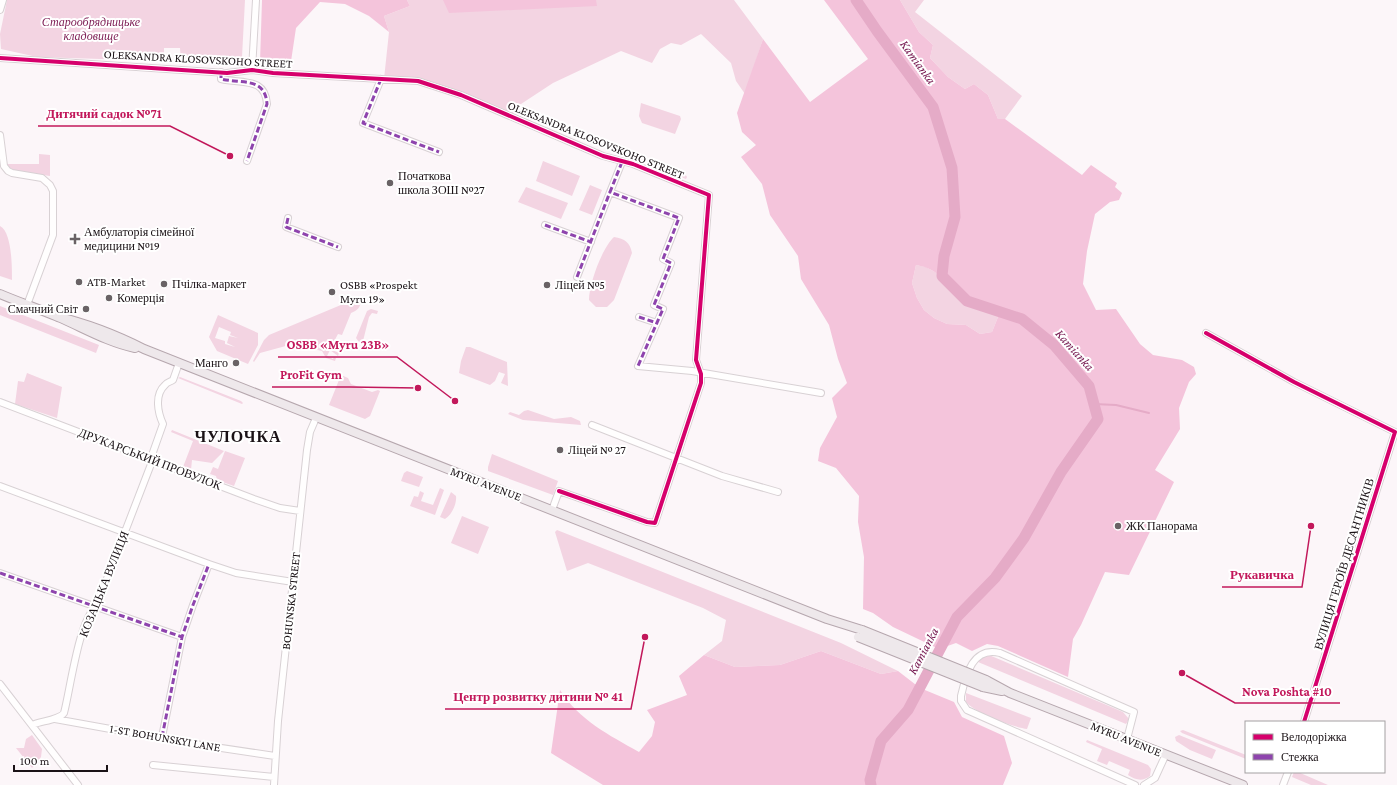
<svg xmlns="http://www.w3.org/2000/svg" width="1397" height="785" viewBox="0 0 1397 785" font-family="'Crimson Pro',serif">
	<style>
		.green { fill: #f3d4e2; fill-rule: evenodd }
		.forest { fill: #f4c4db; fill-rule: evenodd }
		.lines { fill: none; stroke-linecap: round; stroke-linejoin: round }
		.stream { stroke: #e5abc7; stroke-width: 2 }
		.river { stroke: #e5abc7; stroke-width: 11 }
		.minor-casing { stroke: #d8d1d4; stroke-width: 8 }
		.major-casing { stroke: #b6a7ae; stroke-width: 10 }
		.minor { stroke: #fffefe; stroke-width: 6 }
		.major { stroke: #eee8eb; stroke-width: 8 }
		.major-bridge-casing { stroke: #b6a7ae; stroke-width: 10; stroke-linecap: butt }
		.major-bridge { stroke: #eee8eb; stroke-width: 8 }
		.quiet { stroke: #8e44ad; stroke-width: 3; stroke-dasharray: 6 3; stroke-linecap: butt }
		.cycleway-casing { stroke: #fff; stroke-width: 6 }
		.cycleway { stroke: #d6006c; stroke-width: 4 }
		.poi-dot { fill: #696265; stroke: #fff; stroke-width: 1.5 }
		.labels { text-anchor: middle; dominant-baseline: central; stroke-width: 4; stroke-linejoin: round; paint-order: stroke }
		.park-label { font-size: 12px; font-style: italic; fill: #802258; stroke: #fff }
		.street-label { font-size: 12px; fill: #1a1216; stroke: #fff }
		.poi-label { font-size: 12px; fill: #1a1216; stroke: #fff; text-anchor: start }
		.water-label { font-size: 13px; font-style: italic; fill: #761850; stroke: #fff }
		.district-label { font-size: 16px; font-weight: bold; letter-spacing: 1px; fill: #1a1216; stroke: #fff }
		.leader { fill: none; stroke: #c2185b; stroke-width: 1.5 }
		.callout-dot { fill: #c2185b; stroke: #fff; stroke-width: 1.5 }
		.callout-label { font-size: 13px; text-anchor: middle; font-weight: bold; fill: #c2185b; stroke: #fff; stroke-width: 4; stroke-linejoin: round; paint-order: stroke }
	</style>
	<rect width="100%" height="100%" fill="#fcf6f9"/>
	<path class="green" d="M7 0H245L242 57 234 65 201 63V55L193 56V62H181L180 48H164V61L37 57 1 49 0 34Z
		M407 0H734L763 39 745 94 736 81 731 63 701 34 681 45 671 43 660 49 652 63 621 51 553 83 521 104 518 120 418 81 384 79 389 32 384 16 410 6Z
		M900 0H924L915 12 1022 96 1005 119H998L988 95 974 84 965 89 948 77 930 58 933 45 919 32Z
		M641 103 680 116 681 119 675 134 642 123 639 116Z
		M39 154 50 155V176L15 171 7 166V164H39Z
		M641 158 685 174 687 177 686 179 637 160Z
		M543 161 580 176 572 196 536 181Z
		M590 185 602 190 592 215 579 210Z
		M526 187 568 203 561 219 518 202Z
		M0 226C12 232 12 267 12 280L0 276Z
		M614 237C625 239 630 242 632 253L614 300 607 307H596L589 300C589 284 602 248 614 237Z
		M916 265 926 267 942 276 967 301 1000 312 992 332 980 334 966 325 947 324 934 318 924 310 917 298 912 283Z
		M360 297C362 305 359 310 351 313L342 335 338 334 330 349 339 353 338 356 330 350 327 356 333 359 334 357 336 358 335 361 326 358 322 351 293 344 260 353 254 362 253 361 264 340 269 335Z
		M0 306 99 345 96 353 0 315Z
		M371 309 378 311 377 314 372 313 369 317 363 341 376 346 375 348 359 342 356 338 367 311Z
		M218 315 258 333V345L248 364 217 351 209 337ZM219 327 231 332 230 335 238 338 229 336 227 343 235 347 225 344V341L215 338Z
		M466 347H470L507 362 508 386 501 383 505 374 499 372 495 381 490 385 459 373 461 361Z
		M27 373 62 387 57 418 15 404 18 381 24 382Z
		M341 375 348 378 351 384 372 392 378 390 380 391 370 416 365 419 329 405Z
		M180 377 241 401 243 403 242 404 178 378Z
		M528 410 554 419 571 417 580 421 581 425 523 420 508 414 510 412 519 415 524 411Z
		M172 430 224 451 212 463 192 460 191 470 183 467 193 441 171 432Z
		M225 451 245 458 234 486 217 480 216 476 210 474 213 467 218 469Z
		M492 454 558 481 553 495 488 471V467Z
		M407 471 423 477 419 487 401 481 404 473Z
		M440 488 444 490 435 515 410 506 414 496 418 497 420 491 424 493 421 501 433 505Z
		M451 492 456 496C457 503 452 515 445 519L440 517Z
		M462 516 489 527 478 554 451 543Z
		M557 530 841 643 898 671 881 674 821 651 780 665 735 667 704 655 722 641 726 620 703 608 588 563 567 571 555 532Z
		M989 655 1109 706 1123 712 1129 719 1126 724 978 662 981 657Z
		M966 693 1031 718 1027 729C1013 727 975 713 966 702Z
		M1183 730 1246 755V759L1182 733 1180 731Z
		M32 735 42 749 41 757 32 768 16 748H24L26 739Z
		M1179 735 1216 750 1212 759 1190 750 1176 741 1175 737Z
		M1087 740 1148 765 1151 769 1150 776C1142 782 1136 780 1128 775L1130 770 1109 761 1107 765 1097 761 1102 749 1086 742Z
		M1294 772H1298L1328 785H1339H1311L1292 777Z"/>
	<path class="forest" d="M262 0H407L410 6 384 16 389 32 369 16 345 4 320 2 296 28 290 68H264L260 62Z
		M443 0H596L597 6 449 13Z
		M824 0H900L919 32 933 45 930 58 948 77 965 89 974 84 988 95 998 119H1005L1082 175 1091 165 1117 183 1115 187 1122 193 1119 200 1110 202 1095 214 1087 251 1083 284 1096 310 1116 309 1140 344 1153 355 1182 360 1194 367 1196 374 1189 382 1179 408 1180 429 1155 470 1174 482 1129 575 1105 572 1081 625 1073 639 1068 677 998 646 987 644 972 651 956 643 939 649 893 627 873 613 863 609 864 557 858 522 859 496 836 468 818 461 820 448 837 417 832 398 847 383 838 359 829 325 801 279 798 256 770 215 762 184 741 157 756 145 742 132 737 113 763 39 810 102 868 59ZM916 265C941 269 948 287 967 300 975 306 990 308 1000 312L992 332 980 334 966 325 947 324 934 318 924 310 917 298 912 283Z
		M821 651 881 674 898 671 920 688 954 702 962 717 1004 736 1012 763 1003 785H603L551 753 560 690C579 720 609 735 639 752L652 736 655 722 647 710 687 695 679 676 704 655 735 667 780 665Z"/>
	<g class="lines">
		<path class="stream" d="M1094 404 1116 405 1149 413"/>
		<path class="river" d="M856 0 877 31 933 107 952 168 955 217 944 256 942 276 967 301 1022 319 1054 345 1089 386 1098 419 1061 472 1024 538 995 578 957 617 908 710 881 741 870 780 871 785"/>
		<g class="minor-casing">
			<path id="minor" d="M0 10 3 0
				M0 58 227 73 252 70 273 73 418 81 461 95 603 156 633 164 709 195 696 360 701 374V383L655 523 647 522 559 491
				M252 70 256 0
				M221 72V79C243 84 265 77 267 104L247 161
				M381 79 363 123 439 152
				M0 135 4 166 8 171 12 173 42 178 50 185 53 191V235L27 305
				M622 162 610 192 679 218 663 259 671 263 654 305 663 309 638 366 692 371 821 393
				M288 218 286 227 338 247
				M545 225 591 242
				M577 277 610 192
				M639 317 657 323
				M1206 333 1294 382 1395 432 1304 722
				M0 402 254 499 280 508 300 511
				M592 425 722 476 778 492
				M0 486 209 564 236 573 293 582
				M552 510 559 491
				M0 573 182 637
				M0 684 78 785
				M55 719 188 743 275 756
				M32 725C41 721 59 720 64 713 70 691 79 619 96 607L153 459 152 455 163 424C158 413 154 395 165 385 167 382 170 382 173 380L179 363
				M162 737 182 637 193 605 209 564
				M1127 739 1134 712 1000 653C973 646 966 674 961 696V701L967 710 1135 785
				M153 765 274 777
				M274 785 278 721 307 450 310 432 316 418
				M1144 785 1155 778 1166 754
				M1283 785 1288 772"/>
		</g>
		<g class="major-casing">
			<path id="major" d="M0 294C19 302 39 309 58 317 84 328 107 342 135 348
				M58 317C89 324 116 335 144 349L827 619 862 630
				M986 680 1010 693 1243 785
				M983 687 1002 691"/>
		</g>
		<use href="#minor" class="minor"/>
		<use href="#major" class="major"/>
		<g class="major-bridge-casing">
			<path id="major-bridge" d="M862 630 986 680
				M858 637 983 687"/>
		</g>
		<use href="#major-bridge" class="major-bridge"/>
		<path class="quiet" d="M221 72V79C243 84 265 77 267 104L247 161
			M381 79 363 123 439 152
			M622 162 610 192 679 218 663 259 671 263 654 305 663 309 638 366
			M288 218 286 227 338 247
			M545 225 591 242
			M577 277 610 192
			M639 317 657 323
			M0 573 182 637
			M162 737 182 637 193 605 209 564"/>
		<g class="cycleway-casing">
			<path id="cycleway" d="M0 58 227 73 252 70 273 73 418 81 461 95 603 156 633 164 709 195 696 360 701 374V383L655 523 647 522 559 491
				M1206 333 1294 382 1395 432 1304 722"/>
		</g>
		<use href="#cycleway" class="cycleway"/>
	</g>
	<g class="poi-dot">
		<circle cx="390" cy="183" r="4"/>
		<path d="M73 233h4v4h4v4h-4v4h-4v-4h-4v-4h4z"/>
		<circle cx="79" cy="282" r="4"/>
		<circle cx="164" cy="284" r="4"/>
		<circle cx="547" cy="285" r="4"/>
		<circle cx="332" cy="292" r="4"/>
		<circle cx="109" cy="298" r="4"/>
		<circle cx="86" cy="309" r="4"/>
		<circle cx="236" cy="363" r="4"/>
		<circle cx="560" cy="450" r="4"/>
		<circle cx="1118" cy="526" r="4"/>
	</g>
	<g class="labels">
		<g class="park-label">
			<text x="91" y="22">Старообрядницьке<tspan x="91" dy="14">кладовище</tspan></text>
		</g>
		<g class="street-label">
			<text transform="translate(198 59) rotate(3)">OLEKSANDRA KLOSOVSKOHO STREET</text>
			<text transform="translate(596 140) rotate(22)">OLEKSANDRA KLOSOVSKOHO STREET</text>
			<text transform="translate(150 459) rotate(21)">ДРУКАРСЬКИЙ ПРОВУЛОК</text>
			<text transform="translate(486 484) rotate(21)">MYRU AVENUE</text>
			<text transform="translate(1344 564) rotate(-73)">ВУЛИЦЯ ГЕРОЇВ ДЕСАНТНИКІВ</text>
			<text transform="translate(104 584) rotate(-68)">КОЗАЦЬКА ВУЛИЦЯ</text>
			<text transform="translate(291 601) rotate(-84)">BOHUNSKA STREET</text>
			<text transform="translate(165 738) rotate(10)">1-ST BOHUNSKYI LANE</text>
			<text transform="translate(1126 739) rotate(22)">MYRU AVENUE</text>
		</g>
		<g class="poi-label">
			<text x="398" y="176">Початкова<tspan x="398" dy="14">школа ЗОШ №27</tspan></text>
			<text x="84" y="232">Амбулаторія сімейної<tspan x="84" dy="14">медицини №19</tspan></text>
			<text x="87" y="282">ATB-Market</text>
			<text x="172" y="284">Пчілка-маркет</text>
			<text x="340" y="285">OSBB «Prospekt<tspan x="340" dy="14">Myru 19»</tspan></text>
			<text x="555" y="285">Ліцей №5</text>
			<text x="117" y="298">Комерція</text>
			<text x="78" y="309" text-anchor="end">Смачний Світ</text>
			<text x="228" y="363" text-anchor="end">Манго</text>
			<text x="568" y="450">Ліцей № 27</text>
			<text x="1126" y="526">ЖК Панорама</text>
		</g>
		<g class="water-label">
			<text transform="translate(918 62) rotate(54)">Kamianka</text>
			<text transform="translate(1075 350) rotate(48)">Kamianka</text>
			<text transform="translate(923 651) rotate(-62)">Kamianka</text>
		</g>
		<g class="district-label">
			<text x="238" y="436">ЧУЛОЧКА</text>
		</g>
	</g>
	<path class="leader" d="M230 156L170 126H38M455 401L397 357H278M418 388L350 387H272M1311 526L1302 587H1222M1182 673L1235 703H1340M645 637L631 709H445"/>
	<g class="callout-dot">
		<circle cx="230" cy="156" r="4"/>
		<circle cx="455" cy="401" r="4"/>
		<circle cx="418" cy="388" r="4"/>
		<circle cx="1311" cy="526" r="4"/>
		<circle cx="1182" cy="673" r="4"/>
		<circle cx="645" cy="637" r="4"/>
	</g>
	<g class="callout-label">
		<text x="104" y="118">Дитячий садок №71</text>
		<text x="338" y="349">OSBB «Myru 23B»</text>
		<text x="311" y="379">ProFit Gym</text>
		<text x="1262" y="579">Рукавичка</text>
		<text x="1287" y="696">Nova Poshta #10</text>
		<text x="538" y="701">Центр розвитку дитини № 41</text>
	</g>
	<rect x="1245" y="721" width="140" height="52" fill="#ffffff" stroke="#a3a0a2"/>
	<rect x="1253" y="734" width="20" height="6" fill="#d6006c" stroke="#a3a0a2"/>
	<text x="1281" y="741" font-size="12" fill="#1a1216">Велодоріжка</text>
	<rect x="1253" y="754" width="20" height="6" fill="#8e44ad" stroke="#a3a0a2"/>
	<text x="1281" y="761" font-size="12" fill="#1a1216">Стежка</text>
	<path d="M14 765v6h93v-6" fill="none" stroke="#1a1216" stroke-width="2"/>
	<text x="20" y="765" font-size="12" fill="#1a1216" stroke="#ffffff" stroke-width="3" paint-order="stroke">100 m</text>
</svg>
